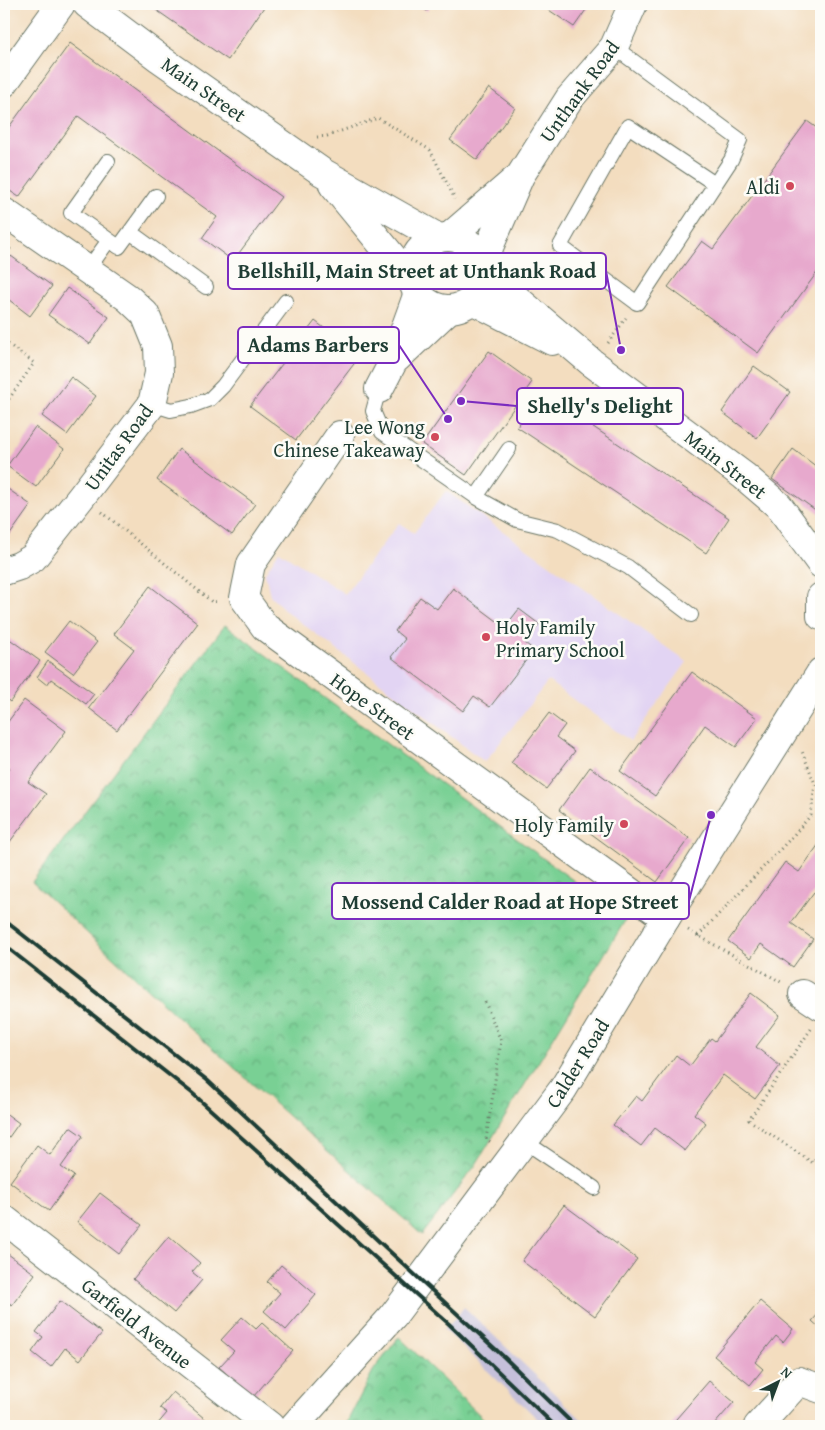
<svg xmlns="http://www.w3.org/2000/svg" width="825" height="1430" viewBox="0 0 825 1430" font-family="'Gentium Book Plus',serif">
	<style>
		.built { fill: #e2d4f3 }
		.railway { fill: #c5c0da }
		.park { fill: url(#park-crowns); stroke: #4c8664 }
		.building { fill: #e7a9cd }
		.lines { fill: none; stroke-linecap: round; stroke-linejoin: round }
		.service-casing { stroke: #697565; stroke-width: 16 }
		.minor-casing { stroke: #697565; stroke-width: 30 }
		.secondary-casing { stroke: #697565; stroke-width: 30 }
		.primary-casing { stroke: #697565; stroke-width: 30 }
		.path { stroke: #697565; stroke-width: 3; stroke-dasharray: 1 4; stroke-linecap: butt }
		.service { stroke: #fff; stroke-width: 14 }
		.minor { stroke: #fff; stroke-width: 28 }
		.secondary { stroke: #fff; stroke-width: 28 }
		.primary { stroke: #fff; stroke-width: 28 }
		.rail { stroke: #1f3d34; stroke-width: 4 }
		.poi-dot { fill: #d1495b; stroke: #fdfcf7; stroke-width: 2 }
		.labels { text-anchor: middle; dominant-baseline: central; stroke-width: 5; stroke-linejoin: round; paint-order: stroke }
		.street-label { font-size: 20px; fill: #1f3d34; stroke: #fdfcf7 }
		.poi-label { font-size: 20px; fill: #1f3d34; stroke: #fdfcf7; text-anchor: end }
		.leader { fill: none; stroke: #7b2cbf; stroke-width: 2 }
		.callout-dot { fill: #7b2cbf; stroke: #fdfcf7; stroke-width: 2 }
		.callout { fill: #fdfcf7; stroke: #7b2cbf; stroke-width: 2 }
		.callout-label { font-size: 21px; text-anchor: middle; font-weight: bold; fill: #1f3d34 }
	</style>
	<defs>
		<pattern id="park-crowns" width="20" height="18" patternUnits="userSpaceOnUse" patternTransform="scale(1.25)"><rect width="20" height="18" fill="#79d094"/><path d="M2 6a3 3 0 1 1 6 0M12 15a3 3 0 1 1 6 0" fill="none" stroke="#63aa7a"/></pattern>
	</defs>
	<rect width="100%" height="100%" fill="#fdfcf7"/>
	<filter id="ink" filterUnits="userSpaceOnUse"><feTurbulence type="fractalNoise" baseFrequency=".02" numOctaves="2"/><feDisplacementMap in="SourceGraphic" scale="10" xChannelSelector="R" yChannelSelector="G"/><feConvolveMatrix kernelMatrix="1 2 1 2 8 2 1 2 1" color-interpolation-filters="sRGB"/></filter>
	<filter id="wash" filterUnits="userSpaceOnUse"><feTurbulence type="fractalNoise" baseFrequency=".0096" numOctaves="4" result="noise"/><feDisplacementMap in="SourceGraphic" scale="20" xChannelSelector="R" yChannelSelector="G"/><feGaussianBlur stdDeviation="1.12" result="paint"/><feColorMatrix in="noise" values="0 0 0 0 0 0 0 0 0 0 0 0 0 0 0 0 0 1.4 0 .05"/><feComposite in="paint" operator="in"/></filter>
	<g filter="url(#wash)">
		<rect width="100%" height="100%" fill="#f3ddbf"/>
		<path class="built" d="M446 491 687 662 630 741 548 681 485 762 287 612 270 595 265 573 279 551 345 594 399 523 414 533Z"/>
		<path class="railway" d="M464 1307 577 1415 588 1426H545L444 1329 458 1315Z"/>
		<path class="park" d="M225 625 626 919 475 1166 422 1235 194 1032 32 882Z
			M399 1337 491 1426H345L373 1371Z"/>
		<g id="blocks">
			<path class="building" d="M150 4H266L228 60 149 5Z
				M417 4H432L427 11Z
				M540 4H590L574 27Z
				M70 43 281 197 233 261 202 238 217 217 78 116 19 197 4 187V134Z
				M489 88 515 108 477 160 450 140Z
				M807 121 821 131V267L758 353 668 287 702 241 713 249Z
				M11 256 52 286 30 316 4 296V267Z
				M67 288 109 317 90 344 48 315Z
				M315 321 360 356 296 440 250 406Z
				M489 351 532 382 466 475 422 444Z
				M754 366 790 392 757 438 722 412Z
				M71 377 96 396 67 435 42 416Z
				M541 392 729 518 706 553 517 427Z
				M35 427 64 449 36 487 7 466Z
				M179 449 255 504 232 535 157 480Z
				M793 449 821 470V514L772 479Z
				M5 487 31 505 4 543V489Z
				M150 586 198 623 117 730 89 708 134 649 114 634Z
				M453 588 505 627 519 609 539 624 525 643 534 650 490 707 474 696 463 711 391 657 405 639 395 631 420 597 437 609Z
				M69 621 97 642 73 673 45 652Z
				M4 635 40 661 10 702 4 697Z
				M48 661 94 694 86 704 51 679 47 685 37 677Z
				M692 672 757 718 736 747 705 725 655 796 620 771Z
				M24 700 66 731 28 782 46 794 9 843 4 839V776L10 768 4 764V727Z
				M549 713 565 725 556 737 575 751 546 789 511 763Z
				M590 767 689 838 657 882 559 810Z
				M819 844 821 846V897L814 892 791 923 813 939 793 967 761 944 751 958 728 941 785 862 799 872Z
				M751 993 780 1015 756 1047 780 1066 755 1099 723 1075 694 1114 706 1123 685 1151 655 1128 641 1146 613 1125 636 1096 642 1101 676 1055 690 1066 711 1038 715 1041Z
				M4 1112 19 1123 4 1144Z
				M70 1127 83 1136 61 1167 74 1176 49 1211 10 1182 37 1145 50 1155Z
				M100 1193 142 1225 119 1254 77 1222Z
				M564 1205 637 1259 595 1316 522 1261Z
				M169 1236 200 1263 192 1272 202 1280 174 1313 133 1279Z
				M4 1251 35 1274 12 1305 4 1299Z
				M281 1265 316 1295 286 1330 264 1311 280 1293 267 1282Z
				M60 1301 102 1333 80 1360 65 1348 51 1367 32 1352 43 1337 36 1332Z
				M760 1301 793 1329 783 1342 776 1336 755 1362 763 1369 750 1385 714 1356Z
				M821 1311V1329L812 1321Z
				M242 1317 256 1329 262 1323 293 1351 253 1397 219 1367 234 1351 221 1340Z
				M709 1381 734 1402 713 1426H670Z
				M173 1392 211 1424 209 1426H156L167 1413 160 1408Z"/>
		</g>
	</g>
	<g filter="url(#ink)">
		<use href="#blocks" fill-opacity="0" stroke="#697565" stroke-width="1"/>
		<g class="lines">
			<g class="service-casing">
				<path id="service" d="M614 47 740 140 731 160 637 303 560 246 628 126 715 184
					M130 232 206 287
					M109 240 119 247 156 196
					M88 269 109 240 71 213 108 161
					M379 389 373 411 382 432 476 497 517 520 558 530 628 567 691 615
					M152 404 171 410 191 406 210 399 223 386 286 301
					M476 497 509 449
					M524 1141 594 1188"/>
			</g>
			<g class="minor-casing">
				<path id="minor" d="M4 83 61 4
					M4 212 128 298 145 314 158 346 159 373 152 404 82 496 33 558 19 566 4 571
					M449 237 515 180
					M483 261 520 176 569 99 614 47 633 4
					M397 358 448 310
					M379 389 393 362 418 293
					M340 435 251 564 244 598 265 627 666 918
					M803 994 821 1006
					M4 1219 270 1426
					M758 1426 799 1381 821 1389"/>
			</g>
			<g class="secondary-casing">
				<path id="secondary" d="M294 1426 393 1316 563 1089 666 918 821 672"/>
			</g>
			<g class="primary-casing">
				<path id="primary" d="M87 4 159 58 322 172 439 238
					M333 185 413 282
					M412 273a36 36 0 1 1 72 0a36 36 0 1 1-72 0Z
					M485 272 591 362 744 476 779 506 821 564
					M472 300 552 341
					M821 597V616"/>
			</g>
			<path class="path" d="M317 137 327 136 378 118 430 150 455 199
				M4 257 11 247
				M4 341 34 363 4 406
				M608 343 626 318
				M102 512 212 602 219 601
				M688 930 781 982
				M698 936 791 838 811 815 815 784 802 751
				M485 1002 501 1041 486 1139 492 1143
				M811 1029 749 1120 813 1163 821 1151"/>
			<use href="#service" class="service"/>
			<use href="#minor" class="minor"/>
			<use href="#secondary" class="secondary"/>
			<use href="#primary" class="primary"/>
			<path class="rail" d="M4 920 207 1080 386 1248 505 1358 575 1426
				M4 945 192 1093 449 1324 555 1426"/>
		</g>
	</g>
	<g class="poi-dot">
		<circle cx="790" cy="186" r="5"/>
		<circle cx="435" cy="437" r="5"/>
		<circle cx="486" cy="637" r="5"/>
		<circle cx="624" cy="824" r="5"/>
	</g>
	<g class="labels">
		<g class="street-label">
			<text transform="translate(204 89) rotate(35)">Main Street</text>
			<text transform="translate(579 91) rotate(-54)">Unthank Road</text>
			<text transform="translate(118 447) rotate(-54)">Unitas Road</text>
			<text transform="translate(726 464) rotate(38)">Main Street</text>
			<text transform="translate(373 706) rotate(36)">Hope Street</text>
			<text transform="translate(577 1063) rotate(-58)">Calder Road</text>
			<text transform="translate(137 1323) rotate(38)">Garfield Avenue</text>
		</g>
		<g class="poi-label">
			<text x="780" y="186">Aldi</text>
			<text x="425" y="426">Lee Wong<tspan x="425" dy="23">Chinese Takeaway</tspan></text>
			<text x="496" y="626" text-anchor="start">Holy Family<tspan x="496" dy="23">Primary School</tspan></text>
			<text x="614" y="824">Holy Family</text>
		</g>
	</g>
	<path class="leader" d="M621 350L606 271M448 419L399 345M461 401L517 406M711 815L689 901"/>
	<g class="callout-dot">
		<circle cx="621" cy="350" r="5"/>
		<circle cx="448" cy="419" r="5"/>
		<circle cx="461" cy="401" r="5"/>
		<circle cx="711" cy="815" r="5"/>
	</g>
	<g class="callout">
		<rect x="228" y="253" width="378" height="36" rx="5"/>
		<rect x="238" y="327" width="161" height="36" rx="5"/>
		<rect x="517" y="388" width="166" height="36" rx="5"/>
		<rect x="332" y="883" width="357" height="36" rx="5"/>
	</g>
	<g class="callout-label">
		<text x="417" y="278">Bellshill, Main Street at Unthank Road</text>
		<text x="318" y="352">Adams Barbers</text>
		<text x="600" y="413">Shelly's Delight</text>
		<text x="510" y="909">Mossend Calder Road at Hope Street</text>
	</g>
	<rect width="825" height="1430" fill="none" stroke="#fdfcf7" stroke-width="20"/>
	<g transform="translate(778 1382) rotate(42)" stroke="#fdfcf7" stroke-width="4" paint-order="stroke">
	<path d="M0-4L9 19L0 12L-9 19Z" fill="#1f3d34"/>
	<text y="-8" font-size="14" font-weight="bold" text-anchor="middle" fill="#1f3d34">N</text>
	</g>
</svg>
